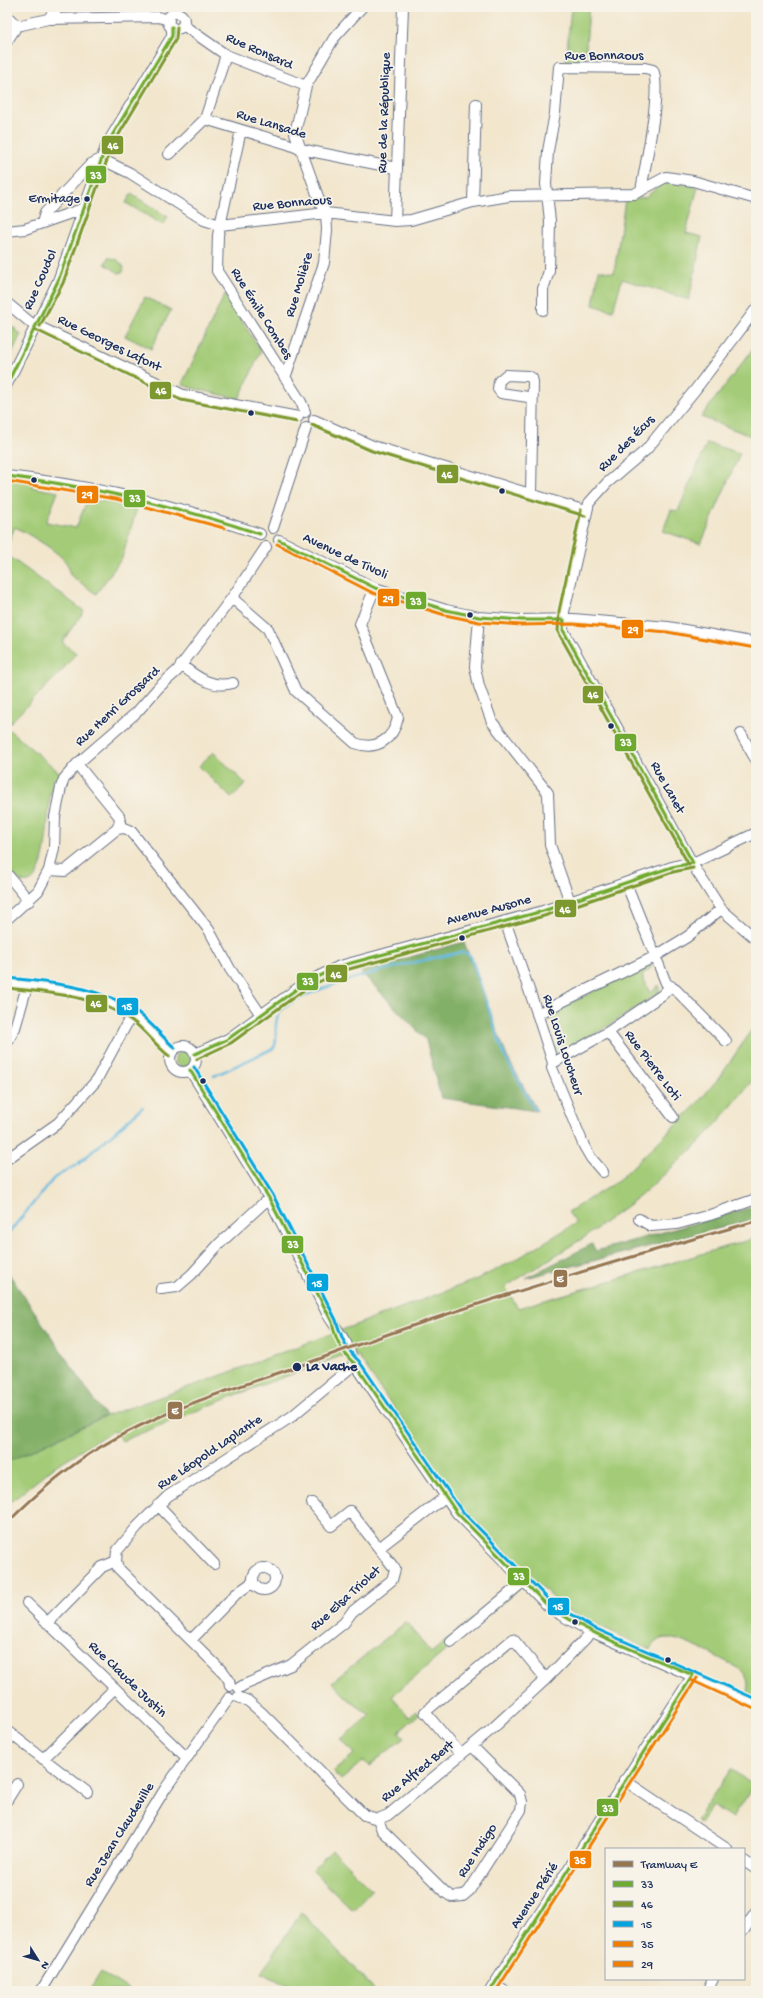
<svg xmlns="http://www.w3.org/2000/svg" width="763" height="1998" viewBox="0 0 763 1998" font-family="'Gochi Hand',sans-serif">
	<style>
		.green { fill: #a4cc78; stroke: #607e6b }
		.forest { fill: #83b068; stroke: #4f7063 }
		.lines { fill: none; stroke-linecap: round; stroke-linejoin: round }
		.stream { stroke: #64bae1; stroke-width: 2.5 }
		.minor-casing { stroke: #666f85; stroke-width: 12 }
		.minor { stroke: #fff; stroke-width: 10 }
		.bus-1-casing { stroke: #f7f3e8; stroke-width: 6 }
		.bus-2-casing { stroke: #f7f3e8; stroke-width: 6 }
		.bus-3-casing { stroke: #f7f3e8; stroke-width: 6 }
		.bus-4-casing { stroke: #f7f3e8; stroke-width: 6 }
		.bus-5-casing { stroke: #f7f3e8; stroke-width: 6 }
		.bus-1 { stroke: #6daa2f; stroke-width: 3 }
		.bus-2 { stroke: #7c982e; stroke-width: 3 }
		.bus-3 { stroke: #03a4dd; stroke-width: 3 }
		.bus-4 { stroke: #ee7d00; stroke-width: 3 }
		.bus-5 { stroke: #ee7d00; stroke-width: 3 }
		.tram-1-casing { stroke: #f7f3e8; stroke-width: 6 }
		.tram-1 { stroke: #967651; stroke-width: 3 }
		.bus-dot { fill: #1b2f5e; stroke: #f7f3e8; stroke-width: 1.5 }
		.labels { text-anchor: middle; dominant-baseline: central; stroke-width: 3.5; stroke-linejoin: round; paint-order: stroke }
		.bus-label { font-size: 13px; fill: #1b2f5e; stroke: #f7f3e8; text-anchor: end }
		.street-label { font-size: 14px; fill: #1b2f5e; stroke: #f7f3e8 }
		.stop-label { font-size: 14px; font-weight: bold; fill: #1b2f5e; stroke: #f7f3e8; text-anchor: start }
		.line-badge { stroke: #f7f3e8; stroke-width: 1.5 }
		.badge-label { font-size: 11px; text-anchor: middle; font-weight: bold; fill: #fff }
	</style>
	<rect width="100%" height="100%" fill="#f7f3e8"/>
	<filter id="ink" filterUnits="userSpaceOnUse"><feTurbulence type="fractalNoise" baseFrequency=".025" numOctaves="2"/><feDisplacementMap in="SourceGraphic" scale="8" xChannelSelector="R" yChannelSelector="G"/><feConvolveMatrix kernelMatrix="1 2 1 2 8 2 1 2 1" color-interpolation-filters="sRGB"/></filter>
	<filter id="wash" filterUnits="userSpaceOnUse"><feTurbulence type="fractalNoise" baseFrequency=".012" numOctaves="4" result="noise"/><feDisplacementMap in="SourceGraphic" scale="16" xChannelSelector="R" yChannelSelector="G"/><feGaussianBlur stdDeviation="0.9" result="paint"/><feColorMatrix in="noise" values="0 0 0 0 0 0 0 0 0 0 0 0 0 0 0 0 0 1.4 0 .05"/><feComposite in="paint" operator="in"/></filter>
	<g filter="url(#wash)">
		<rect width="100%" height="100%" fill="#f2e6cd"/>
		<path class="green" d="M571 7H589L585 61H566Z
			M669 181 698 187 686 233 702 237 689 300 622 279 613 311 593 305 599 270 614 273 625 200 646 197 659 186Z
			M131 194 168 217 163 225 126 203Z
			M108 258C115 258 121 261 124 268L123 272 119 273 105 264Z
			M225 294 261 351 239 399 188 387 182 384Z
			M145 297 171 310 151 349 125 336Z
			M7 325 16 329 15 331 21 334 7 363Z
			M756 345V438L701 417Z
			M707 443 740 453 701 544 663 531 671 510 678 511Z
			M7 476 33 479 32 487 58 492 46 522 76 528 88 498 137 508 122 558 96 594 69 574C75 558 27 534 15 527L7 545Z
			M7 555 84 611 62 642 76 653 60 673 7 726Z
			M7 728 60 773C55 780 51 788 50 796 47 811 49 889 22 882 16 880 11 871 7 867Z
			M213 752 246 784 231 798 199 766Z
			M648 964 652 967 642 975 650 993 659 985V992L635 1009 562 1054 553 1052 552 1047 560 1045 552 1020 544 1021 546 1015Z
			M756 1023V1076L720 1120 699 1143 640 1196 588 1235 505 1287 518 1308 756 1238V1697L747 1693C748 1686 749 1678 744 1673 737 1665 677 1636 667 1638 659 1638 654 1644 650 1650L565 1609 521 1567 463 1509 358 1356H341L238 1394 122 1441 113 1431 55 1466 7 1505V1462L105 1416 206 1381 475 1280 512 1262 576 1223 568 1212 618 1181 696 1105 722 1074Z
			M175 1059a8 8 0 1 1 16 0a8 8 0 1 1-16 0Z
			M520 1588 392 1696 409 1717 416 1711 419 1714 399 1732 404 1738 369 1766 364 1761 341 1780 333 1772 354 1754 341 1739 370 1715 349 1700 332 1682 406 1622 431 1653 467 1623Z
			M731 1769 754 1786 732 1818 712 1805 700 1823 696 1820Z
			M332 1850 372 1890 353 1910 312 1870Z
			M301 1912 376 1991H301L261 1973Z
			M101 1972 131 1991H89Z"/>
		<path class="forest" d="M464 942 507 1057 537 1111 441 1098 426 1040 360 971Z
			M756 1206V1219L526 1278 592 1244 596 1251Z
			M7 1271 105 1416 7 1462Z"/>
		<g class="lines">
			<path class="stream" d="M214 1076 274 1048C279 1037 272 1023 280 1012 301 986 427 959 463 952L468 954 471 957 505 1057 535 1110
				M7 1235 54 1178 78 1164 143 1107"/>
		</g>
	</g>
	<g filter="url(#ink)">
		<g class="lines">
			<g class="minor-casing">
				<path id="minor" d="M168 21a8 8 0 1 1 16 0a8 8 0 1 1-16 0Z
					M7 16 17 26
					M48 19 58 7
					M183 25 226 55 306 86
					M17 26 48 19 158 17 169 20
					M7 41 17 26
					M226 55 205 119 288 144 300 149 396 168
					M241 130 218 235 217 271 301 402 305 412
					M169 154 205 119
					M101 159 130 173 204 220 220 225 326 213 395 221 411 220 473 202 509 196 634 194 666 177 693 181 756 199
					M473 202 476 104
					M395 221 403 7
					M42 223 45 213 91 164 101 159
					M7 231 25 229 85 208
					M7 303 31 323 183 395 298 417
					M756 309 695 390 646 450 607 483 589 503 564 612 563 630 696 870 721 909 756 939
					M543 310V289L549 271 550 221 546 184 548 151 555 113 559 67 645 68 653 70C662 91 645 165 641 191
					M285 378 324 263 327 230 326 213 321 205 295 133 306 86 334 38 362 7
					M7 384 58 281 107 144 172 36V27
					M314 420 373 446 586 511
					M7 476C94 486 177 505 260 534
					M531 494 533 382 532 378 528 376 506 375 499 381 498 389 501 393 528 397 532 400
					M273 528 306 428
					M279 540 375 588 446 610 479 617 521 620 573 619 668 627 756 643
					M232 598 268 629 296 691 355 743C376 751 393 740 398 718L360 624 375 588
					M479 617 475 667 479 686 492 722 548 793 550 845 570 902
					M181 665C197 677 212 689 233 683
					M741 734 756 760
					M77 764 119 816 120 822 117 829
					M49 870 65 871 117 829 124 828 131 831 209 930 230 969 261 1015
					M7 874 29 901
					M626 883 666 983 676 990 726 1041
					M7 919 38 891 49 870 54 848 55 817 61 787 64 779 77 764 137 712 159 687 177 671 234 595 266 547
					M505 921 535 1007 553 1063 552 1068 584 1146 591 1158 603 1172
					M7 983C50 988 97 990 134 1016 148 1026 157 1041 172 1052
					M537 1014 654 957 687 937 721 909
					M608 1032 673 1117
					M7 1043 15 1028 27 986
					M170 1059a13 13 0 1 1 26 0a13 13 0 1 1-26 0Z
					M195 1054 228 1039 305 983 340 966 543 911 672 867 687 863H693L756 833
					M553 1063 608 1032 662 995 671 986
					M190 1070 269 1198 328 1315 346 1343 355 1364 457 1513 547 1605 561 1615 590 1631 756 1704
					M7 1159 58 1123 96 1081 132 1014
					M639 1219 651 1226 677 1224 710 1215 756 1199
					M161 1289 177 1287 192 1274 219 1244 269 1198
					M158 1505 214 1564
					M379 1548 445 1497
					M253 1579a11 11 0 1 1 22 0a11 11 0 1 1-22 0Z
					M27 1603 187 1758
					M47 1623 102 1567 116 1561
					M191 1640 236 1594 253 1582
					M451 1642 523 1582
					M230 1686 229 1680 224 1673 118 1568 116 1561 117 1551 137 1527 168 1496 291 1417 355 1364
					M239 1688 244 1685 291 1665 344 1623 352 1612 392 1580 395 1569 350 1511 331 1526 312 1503
					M238 1697 248 1701 261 1712 364 1815 378 1819 388 1815 492 1729 546 1679 586 1638 590 1631
					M7 1731 87 1792
					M461 1755 425 1712 513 1639 546 1679
					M43 1759 115 1688
					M624 1780 727 1849
					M7 1800 17 1784
					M378 1819 382 1830 446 1893 452 1897 463 1896 469 1891 521 1810 522 1802 520 1794 472 1746
					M744 1861 756 1869
					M744 1930 756 1912
					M494 1986 505 1991
					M41 1991 165 1789 229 1698
					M490 1991 693 1675
					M707 1991 713 1979"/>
			</g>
			<use href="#minor" class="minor"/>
			<g class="bus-1-casing">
				<path id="bus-1" d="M7 384 58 281 107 144 172 36V27
					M7 476C94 487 177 506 260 534
					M279 540 375 588 446 610 479 617 521 620H564
					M564 620 563 630 693 863
					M195 1054 228 1039 305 983 340 966 543 911 672 867 693 863
					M190 1070 269 1198 332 1322C335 1339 342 1353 355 1364L457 1513 547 1605C591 1636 644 1654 693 1675
					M490 1991 693 1675"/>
			</g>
			<g class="bus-2-casing">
				<path id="bus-2" d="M40 326 63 283 112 146 176 39 177 27
					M34 329 181 400 297 422
					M312 425 372 451 585 516
					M581 510 559 611 558 632 689 865
					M7 988C49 993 95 995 131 1020 145 1030 155 1045 169 1056
					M197 1059 231 1043 308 987 342 971 544 916 673 872 693 868"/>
			</g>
			<g class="bus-3-casing">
				<path id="bus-3" d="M8 978C52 983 100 986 137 1012 151 1022 162 1037 175 1048
					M194 1067 273 1195 336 1320C341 1337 346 1349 359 1361L461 1510 550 1601 592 1627 756 1699"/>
			</g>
			<g class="bus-4-casing">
				<path id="bus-4" d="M691 1680 754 1709
					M496 1991 697 1678"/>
			</g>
			<g class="bus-5-casing">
				<path id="bus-5" d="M7 481 116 499 224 528
					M277 544 373 593 445 615 479 622 521 625 573 624 667 632 755 648"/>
			</g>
			<use href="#bus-1" class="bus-1"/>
			<use href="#bus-2" class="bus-2"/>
			<use href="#bus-3" class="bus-3"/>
			<use href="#bus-4" class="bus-4"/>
			<use href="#bus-5" class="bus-5"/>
			<g class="tram-1-casing">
				<path id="tram-1" d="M7 1523C36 1494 67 1467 102 1446 169 1406 246 1385 319 1359 462 1306 609 1263 756 1221"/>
			</g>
			<use href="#tram-1" class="tram-1"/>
		</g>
	</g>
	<g class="bus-dot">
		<circle cx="87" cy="199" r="3.5"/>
		<circle cx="251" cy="413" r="3.5"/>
		<circle cx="34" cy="480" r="3.5"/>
		<circle cx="502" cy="491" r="3.5"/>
		<circle cx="470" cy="615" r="3.5"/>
		<circle cx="611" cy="726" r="3.5"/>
		<circle cx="462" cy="938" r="3.5"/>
		<circle cx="203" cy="1081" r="3.5"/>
		<circle cx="297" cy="1367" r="5"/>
		<circle cx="575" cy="1622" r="3.5"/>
		<circle cx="668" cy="1660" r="3.5"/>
	</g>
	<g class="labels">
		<g class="bus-label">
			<text x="80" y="199">Ermitage</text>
		</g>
		<g class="street-label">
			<text transform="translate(259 52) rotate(24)">Rue Ronsard</text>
			<text x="604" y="56">Rue Bonnaous</text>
			<text transform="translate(385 113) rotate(-88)">Rue de la République</text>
			<text transform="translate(271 125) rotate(17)">Rue Lansade</text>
			<text transform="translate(292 204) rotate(-5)">Rue Bonnaous</text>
			<text transform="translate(41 280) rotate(-66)">Rue Coudol</text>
			<text transform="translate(300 285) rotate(-73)">Rue Molière</text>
			<text transform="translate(261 314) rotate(58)">Rue Émile Combes</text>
			<text transform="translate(109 344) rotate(26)">Rue Georges Lafont</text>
			<text transform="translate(627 444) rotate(-45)">Rue des Écus</text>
			<text transform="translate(345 557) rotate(25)">Avenue de Tivoli</text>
			<text transform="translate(118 707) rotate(-43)">Rue Henri Grossard</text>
			<text transform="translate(667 788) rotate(61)">Rue Lanet</text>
			<text transform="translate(489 911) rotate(-15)">Avenue Ausone</text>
			<text transform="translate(562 1045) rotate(72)">Rue Louis Loucheur</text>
			<text transform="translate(652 1066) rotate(53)">Rue Pierre Loti</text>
			<text transform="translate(210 1453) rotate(-34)">Rue Léopold Laplante</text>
			<text transform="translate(346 1599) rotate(-42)">Rue Elsa Triolet</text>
			<text transform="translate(127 1680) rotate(44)">Rue Claude Justin</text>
			<text transform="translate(418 1772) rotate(-39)">Rue Alfred Bert</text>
			<text transform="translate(120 1835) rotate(-58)">Rue Jean Claudeville</text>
			<text transform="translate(478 1851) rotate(-57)">Rue Indigo</text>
			<text transform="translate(535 1896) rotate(-57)">Avenue Périé</text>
		</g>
		<g class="stop-label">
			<text x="306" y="1367">La Vache</text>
		</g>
	</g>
	<g class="line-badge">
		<rect x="101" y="135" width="23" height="20" rx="4" fill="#7c982e"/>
		<rect x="85" y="165" width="22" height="19" rx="4" fill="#6daa2f"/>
		<rect x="149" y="381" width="23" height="19" rx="4" fill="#7c982e"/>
		<rect x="436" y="464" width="23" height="20" rx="4" fill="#7c982e"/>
		<rect x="76" y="485" width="23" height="19" rx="4" fill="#ee7d00"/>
		<rect x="123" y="489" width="23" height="19" rx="4" fill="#6daa2f"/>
		<rect x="377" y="588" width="23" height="19" rx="4" fill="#ee7d00"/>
		<rect x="405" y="591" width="22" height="19" rx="4" fill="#6daa2f"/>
		<rect x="621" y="619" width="23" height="20" rx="4" fill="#ee7d00"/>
		<rect x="582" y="685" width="22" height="19" rx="4" fill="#7c982e"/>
		<rect x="614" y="733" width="23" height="19" rx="4" fill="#6daa2f"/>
		<rect x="554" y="899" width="23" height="19" rx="4" fill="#7c982e"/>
		<rect x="325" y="964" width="23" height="19" rx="4" fill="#7c982e"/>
		<rect x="296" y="972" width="23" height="19" rx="4" fill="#6daa2f"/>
		<rect x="85" y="994" width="23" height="19" rx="4" fill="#7c982e"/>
		<rect x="116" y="997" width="23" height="19" rx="4" fill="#03a4dd"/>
		<rect x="281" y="1235" width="23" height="19" rx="4" fill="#6daa2f"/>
		<rect x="553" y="1269" width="15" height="19" rx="4" fill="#967651"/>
		<rect x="306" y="1273" width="23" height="19" rx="4" fill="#03a4dd"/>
		<rect x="167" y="1401" width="16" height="19" rx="4" fill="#967651"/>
		<rect x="507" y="1567" width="23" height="19" rx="4" fill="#6daa2f"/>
		<rect x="547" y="1597" width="23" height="19" rx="4" fill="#03a4dd"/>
		<rect x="596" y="1798" width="23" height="19" rx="4" fill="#6daa2f"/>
		<rect x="569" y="1850" width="23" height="19" rx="4" fill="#ee7d00"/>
	</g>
	<g class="badge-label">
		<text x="113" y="149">46</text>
		<text x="96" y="179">33</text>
		<text x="161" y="394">46</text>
		<text x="447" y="478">46</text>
		<text x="87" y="498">29</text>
		<text x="135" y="502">33</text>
		<text x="388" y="602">29</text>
		<text x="416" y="605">33</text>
		<text x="633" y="633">29</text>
		<text x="593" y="698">46</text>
		<text x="626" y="746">33</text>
		<text x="565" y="913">46</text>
		<text x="336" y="978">46</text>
		<text x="308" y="985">33</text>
		<text x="96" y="1007">46</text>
		<text x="127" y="1010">15</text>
		<text x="293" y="1248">33</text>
		<text x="560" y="1282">E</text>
		<text x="317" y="1287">15</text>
		<text x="175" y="1414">E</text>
		<text x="519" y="1580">33</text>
		<text x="558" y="1610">15</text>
		<text x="608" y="1812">33</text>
		<text x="580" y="1864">35</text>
	</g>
	<rect width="763" height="1998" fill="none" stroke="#f7f3e8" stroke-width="24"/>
	<rect x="605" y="1848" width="140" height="132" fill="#f7f3e8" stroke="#9fa5b1"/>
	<rect x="613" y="1861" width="20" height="6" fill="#967651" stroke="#9fa5b1"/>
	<text x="641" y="1868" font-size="12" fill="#1b2f5e">Tramway E</text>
	<rect x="613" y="1881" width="20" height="6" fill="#6daa2f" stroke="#9fa5b1"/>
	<text x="641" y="1888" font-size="12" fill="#1b2f5e">33</text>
	<rect x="613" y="1901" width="20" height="6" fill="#7c982e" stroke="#9fa5b1"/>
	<text x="641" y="1908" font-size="12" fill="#1b2f5e">46</text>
	<rect x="613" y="1921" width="20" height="6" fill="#03a4dd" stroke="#9fa5b1"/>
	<text x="641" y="1928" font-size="12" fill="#1b2f5e">15</text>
	<rect x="613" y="1941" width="20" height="6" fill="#ee7d00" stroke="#9fa5b1"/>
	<text x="641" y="1948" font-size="12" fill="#1b2f5e">35</text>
	<rect x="613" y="1961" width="20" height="6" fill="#ee7d00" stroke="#9fa5b1"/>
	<text x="641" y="1968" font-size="12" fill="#1b2f5e">29</text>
	<g transform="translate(38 1960) rotate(127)" stroke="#f7f3e8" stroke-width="3" paint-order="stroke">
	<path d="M0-3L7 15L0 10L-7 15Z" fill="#1b2f5e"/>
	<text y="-6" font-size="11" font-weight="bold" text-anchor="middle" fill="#1b2f5e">N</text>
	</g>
</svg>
